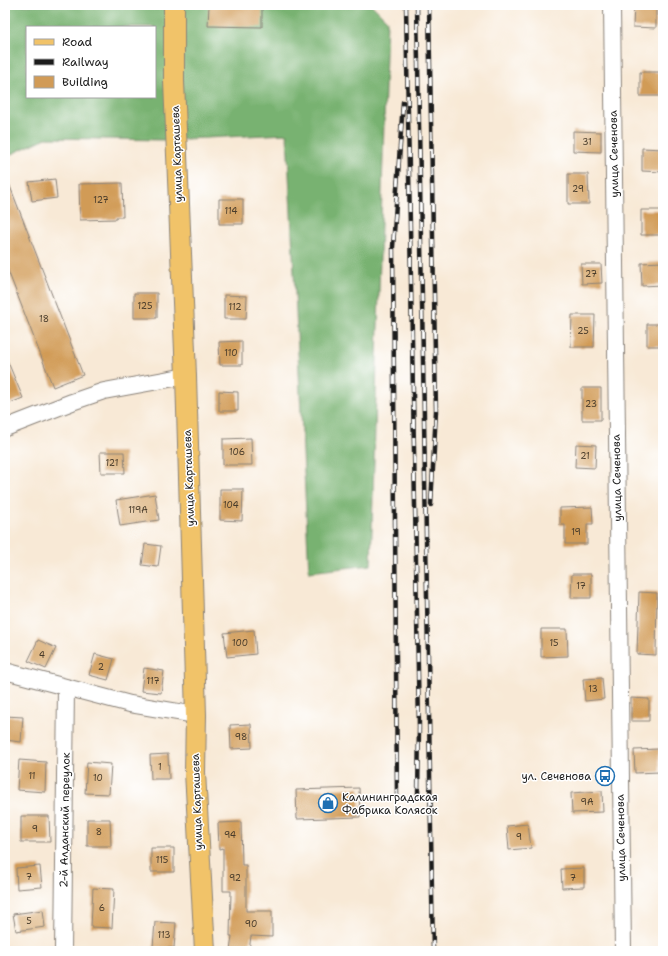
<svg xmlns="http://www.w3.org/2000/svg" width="668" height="956" viewBox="0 0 668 956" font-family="'Shantell Sans',sans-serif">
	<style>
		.forest { fill: #78b271; stroke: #4a6746; fill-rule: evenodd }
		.building { fill: #d19b57 }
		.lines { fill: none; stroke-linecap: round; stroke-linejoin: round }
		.minor-casing { stroke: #8a8279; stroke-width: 18 }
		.major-casing { stroke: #8a8279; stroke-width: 22 }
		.minor { stroke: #fff; stroke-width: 16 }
		.major { stroke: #f1c369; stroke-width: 20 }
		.rail-casing { stroke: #1c1c1c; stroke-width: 4.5 }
		.rail { stroke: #fff; stroke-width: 3; stroke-dasharray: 9; stroke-linecap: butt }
		.labels { text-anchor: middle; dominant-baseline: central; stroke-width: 3; stroke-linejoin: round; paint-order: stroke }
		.number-label { font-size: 9px; fill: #493c2b }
		.street-label { font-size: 11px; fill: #1c1c1c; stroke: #fff }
		.poi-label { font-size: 11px; fill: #1c1c1c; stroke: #fff; text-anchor: end }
	</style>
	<rect width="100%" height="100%" fill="#fff"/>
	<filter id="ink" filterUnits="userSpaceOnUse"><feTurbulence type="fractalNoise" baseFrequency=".025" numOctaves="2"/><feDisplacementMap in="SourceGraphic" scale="8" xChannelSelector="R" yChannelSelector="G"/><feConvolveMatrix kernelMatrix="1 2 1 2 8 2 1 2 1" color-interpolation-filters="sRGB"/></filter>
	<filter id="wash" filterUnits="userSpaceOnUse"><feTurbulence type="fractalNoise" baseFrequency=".012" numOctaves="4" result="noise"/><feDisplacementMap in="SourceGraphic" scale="16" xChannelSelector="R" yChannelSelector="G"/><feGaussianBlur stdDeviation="0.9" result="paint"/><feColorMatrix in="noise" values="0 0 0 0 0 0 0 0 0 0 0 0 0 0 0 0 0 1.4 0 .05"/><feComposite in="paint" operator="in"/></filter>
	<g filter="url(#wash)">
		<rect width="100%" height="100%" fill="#f8e9d6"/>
		<path class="forest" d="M5 5H372L387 20 371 565 309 572 287 134 164 140 46 138 5 157ZM27 27H155V97H27Z"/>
		<g id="blocks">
			<path class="building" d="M209 5H262V27L208 26Z
				M634 5H656V28L633 27Z
				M640 72H662V96H640Z
				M573 131 601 132V152L573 151Z
				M642 148 663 149V172L642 171Z
				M568 174H588L589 204H568Z
				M6 176 83 375 53 387 5 263Z
				M55 179 57 198 32 201 29 182Z
				M122 183 123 217H116V219L80 220 79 184Z
				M219 199H243V224H219Z
				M641 210H663L662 235H641Z
				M663 262V285L642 286 641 263Z
				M581 264H601L602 283 582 284Z
				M134 293H157V318H134Z
				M224 295 247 296 246 319H224Z
				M572 315H595L594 347H571Z
				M647 324H663V346H647Z
				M242 341V365H220L219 342Z
				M5 355 23 398 5 405Z
				M582 388H601V420H582Z
				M219 391 238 392V411H219Z
				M251 438 252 465H223V439Z
				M576 444 596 445 595 468 575 467Z
				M100 452H124L125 473H101Z
				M220 489H243L242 521 220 520Z
				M155 494 159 520 120 526 116 500Z
				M592 507 593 524H587V544H565V525H560V508Z
				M145 544 161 546 158 567 142 565Z
				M572 574H591V598H571Z
				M639 592 657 593 656 655 637 654Z
				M541 629H567L568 656 541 657Z
				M254 630 256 654 227 657 224 633Z
				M38 640 56 648 46 669 28 661Z
				M95 654 114 659 108 680 89 675Z
				M144 668 164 671 161 693 141 691Z
				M602 678 604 699 585 701 583 679Z
				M631 698 649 699V721H631Z
				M5 716 23 717 21 742 5 740Z
				M251 724 252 748 231 749 230 725Z
				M659 749 660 772 635 773 634 750Z
				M168 754 169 779H151L150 755Z
				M19 760 46 762 45 792 17 790Z
				M87 762 111 764 109 794 85 793Z
				M359 788 360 817 297 819 296 790Z
				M602 791 603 812 572 813 571 793Z
				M21 816H49L50 842H21Z
				M87 819H110L111 846H87Z
				M241 822 242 865H246V911H272V937L251 936 249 951H230L232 936H230L231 891H223V848L219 849 218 823Z
				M528 824 531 848 509 850 507 826Z
				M151 848H174V872H151Z
				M40 866 42 887 17 889 16 868Z
				M584 868V887L562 888 561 869Z
				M93 888 114 889 112 928 91 927Z
				M43 910 45 927 16 931 13 914Z
				M155 922 176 923 174 948 153 947Z"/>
		</g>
	</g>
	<g filter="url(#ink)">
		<use href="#blocks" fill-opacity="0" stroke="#8a8279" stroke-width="1"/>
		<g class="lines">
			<g class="minor-casing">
				<path id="minor" d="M612 5 623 951
					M5 428 72 402 104 391 186 376
					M5 671 130 704 196 715
					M63 951 66 688"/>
			</g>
			<g class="major-casing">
				<path id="major" d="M174 5V81L186 376 196 715 195 772 205 951"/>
			</g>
			<use href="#minor" class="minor"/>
			<use href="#major" class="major"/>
			<g class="rail-casing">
				<path id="rail" d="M406 5 419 727 418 796
					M417 5 433 951
					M429 5 436 411 431 505
					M397 798 393 247 403 102"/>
			</g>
			<use href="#rail" class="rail"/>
		</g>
	</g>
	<defs>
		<g id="bus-ring" transform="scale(1)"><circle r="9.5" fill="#fff" stroke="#1f6fb2" stroke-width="1.5"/><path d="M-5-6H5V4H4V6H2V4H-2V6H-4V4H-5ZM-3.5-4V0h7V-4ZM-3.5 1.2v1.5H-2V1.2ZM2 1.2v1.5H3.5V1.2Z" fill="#1f6fb2"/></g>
		<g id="shop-ring" transform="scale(1)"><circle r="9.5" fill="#fff" stroke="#1f6fb2" stroke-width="1.5"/><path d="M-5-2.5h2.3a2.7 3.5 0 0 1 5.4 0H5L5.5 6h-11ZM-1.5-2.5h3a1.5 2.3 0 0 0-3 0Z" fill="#1f6fb2"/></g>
	</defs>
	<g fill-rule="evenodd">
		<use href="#bus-ring" x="605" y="776"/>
		<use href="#shop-ring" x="328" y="803"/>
	</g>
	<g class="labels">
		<g class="number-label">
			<text x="587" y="142">31</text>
			<text x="578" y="189">29</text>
			<text x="101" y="200">127</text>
			<text x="231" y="211">114</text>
			<text x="591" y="274">27</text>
			<text x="145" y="306">125</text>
			<text x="235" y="307">112</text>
			<text x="44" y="319">18</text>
			<text x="583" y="331">25</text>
			<text x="231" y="353">110</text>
			<text x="591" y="404">23</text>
			<text x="237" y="452">106</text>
			<text x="585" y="456">21</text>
			<text x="112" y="463">121</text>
			<text x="231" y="505">104</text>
			<text x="138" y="510">119А</text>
			<text x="576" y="532">19</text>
			<text x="581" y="586">17</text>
			<text x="240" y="643">100</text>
			<text x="554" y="643">15</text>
			<text x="42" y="655">4</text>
			<text x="101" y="667">2</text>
			<text x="153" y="681">117</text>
			<text x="593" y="689">13</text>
			<text x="241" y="737">98</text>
			<text x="160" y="767">1</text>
			<text x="32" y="776">11</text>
			<text x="98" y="778">10</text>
			<text x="587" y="802">9А</text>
			<text x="35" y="829">9</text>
			<text x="99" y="832">8</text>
			<text x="230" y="835">94</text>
			<text x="519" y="837">9</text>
			<text x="162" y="860">115</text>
			<text x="29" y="877">7</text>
			<text x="235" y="878">92</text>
			<text x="573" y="878">7</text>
			<text x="102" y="908">6</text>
			<text x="29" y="921">5</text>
			<text x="251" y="924">90</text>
			<text x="164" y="935">113</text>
		</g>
		<g class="street-label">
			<text transform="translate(177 154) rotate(-92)">улица Карташева</text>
			<text transform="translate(614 154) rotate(-91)">улица Сеченова</text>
			<text transform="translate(189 478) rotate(-92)">улица Карташева</text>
			<text transform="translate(617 478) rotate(-91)">улица Сеченова</text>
			<text transform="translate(197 802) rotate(-92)">улица Карташева</text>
			<text transform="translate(65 820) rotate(-89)">2-й Алданский переулок</text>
			<text transform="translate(621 838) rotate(-91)">улица Сеченова</text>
		</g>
		<g class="poi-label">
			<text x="591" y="776">ул. Сеченова</text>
			<text x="342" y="797" text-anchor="start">Калининградская<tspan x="342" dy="13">Фабрика Колясок</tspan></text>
		</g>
	</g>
	<rect width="668" height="956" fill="none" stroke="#fff" stroke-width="20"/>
	<rect x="26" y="26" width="130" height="72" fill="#ffffff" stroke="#a4a4a4"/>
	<rect x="34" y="39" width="20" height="6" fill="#f1c369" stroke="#a4a4a4"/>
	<text x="62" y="46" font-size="12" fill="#1c1c1c">Road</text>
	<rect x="34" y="59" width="20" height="6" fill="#1c1c1c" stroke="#a4a4a4"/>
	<text x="62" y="66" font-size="12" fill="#1c1c1c">Railway</text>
	<rect x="34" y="76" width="20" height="12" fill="#d19b57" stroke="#a4a4a4"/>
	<text x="62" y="86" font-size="12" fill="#1c1c1c">Building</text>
</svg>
